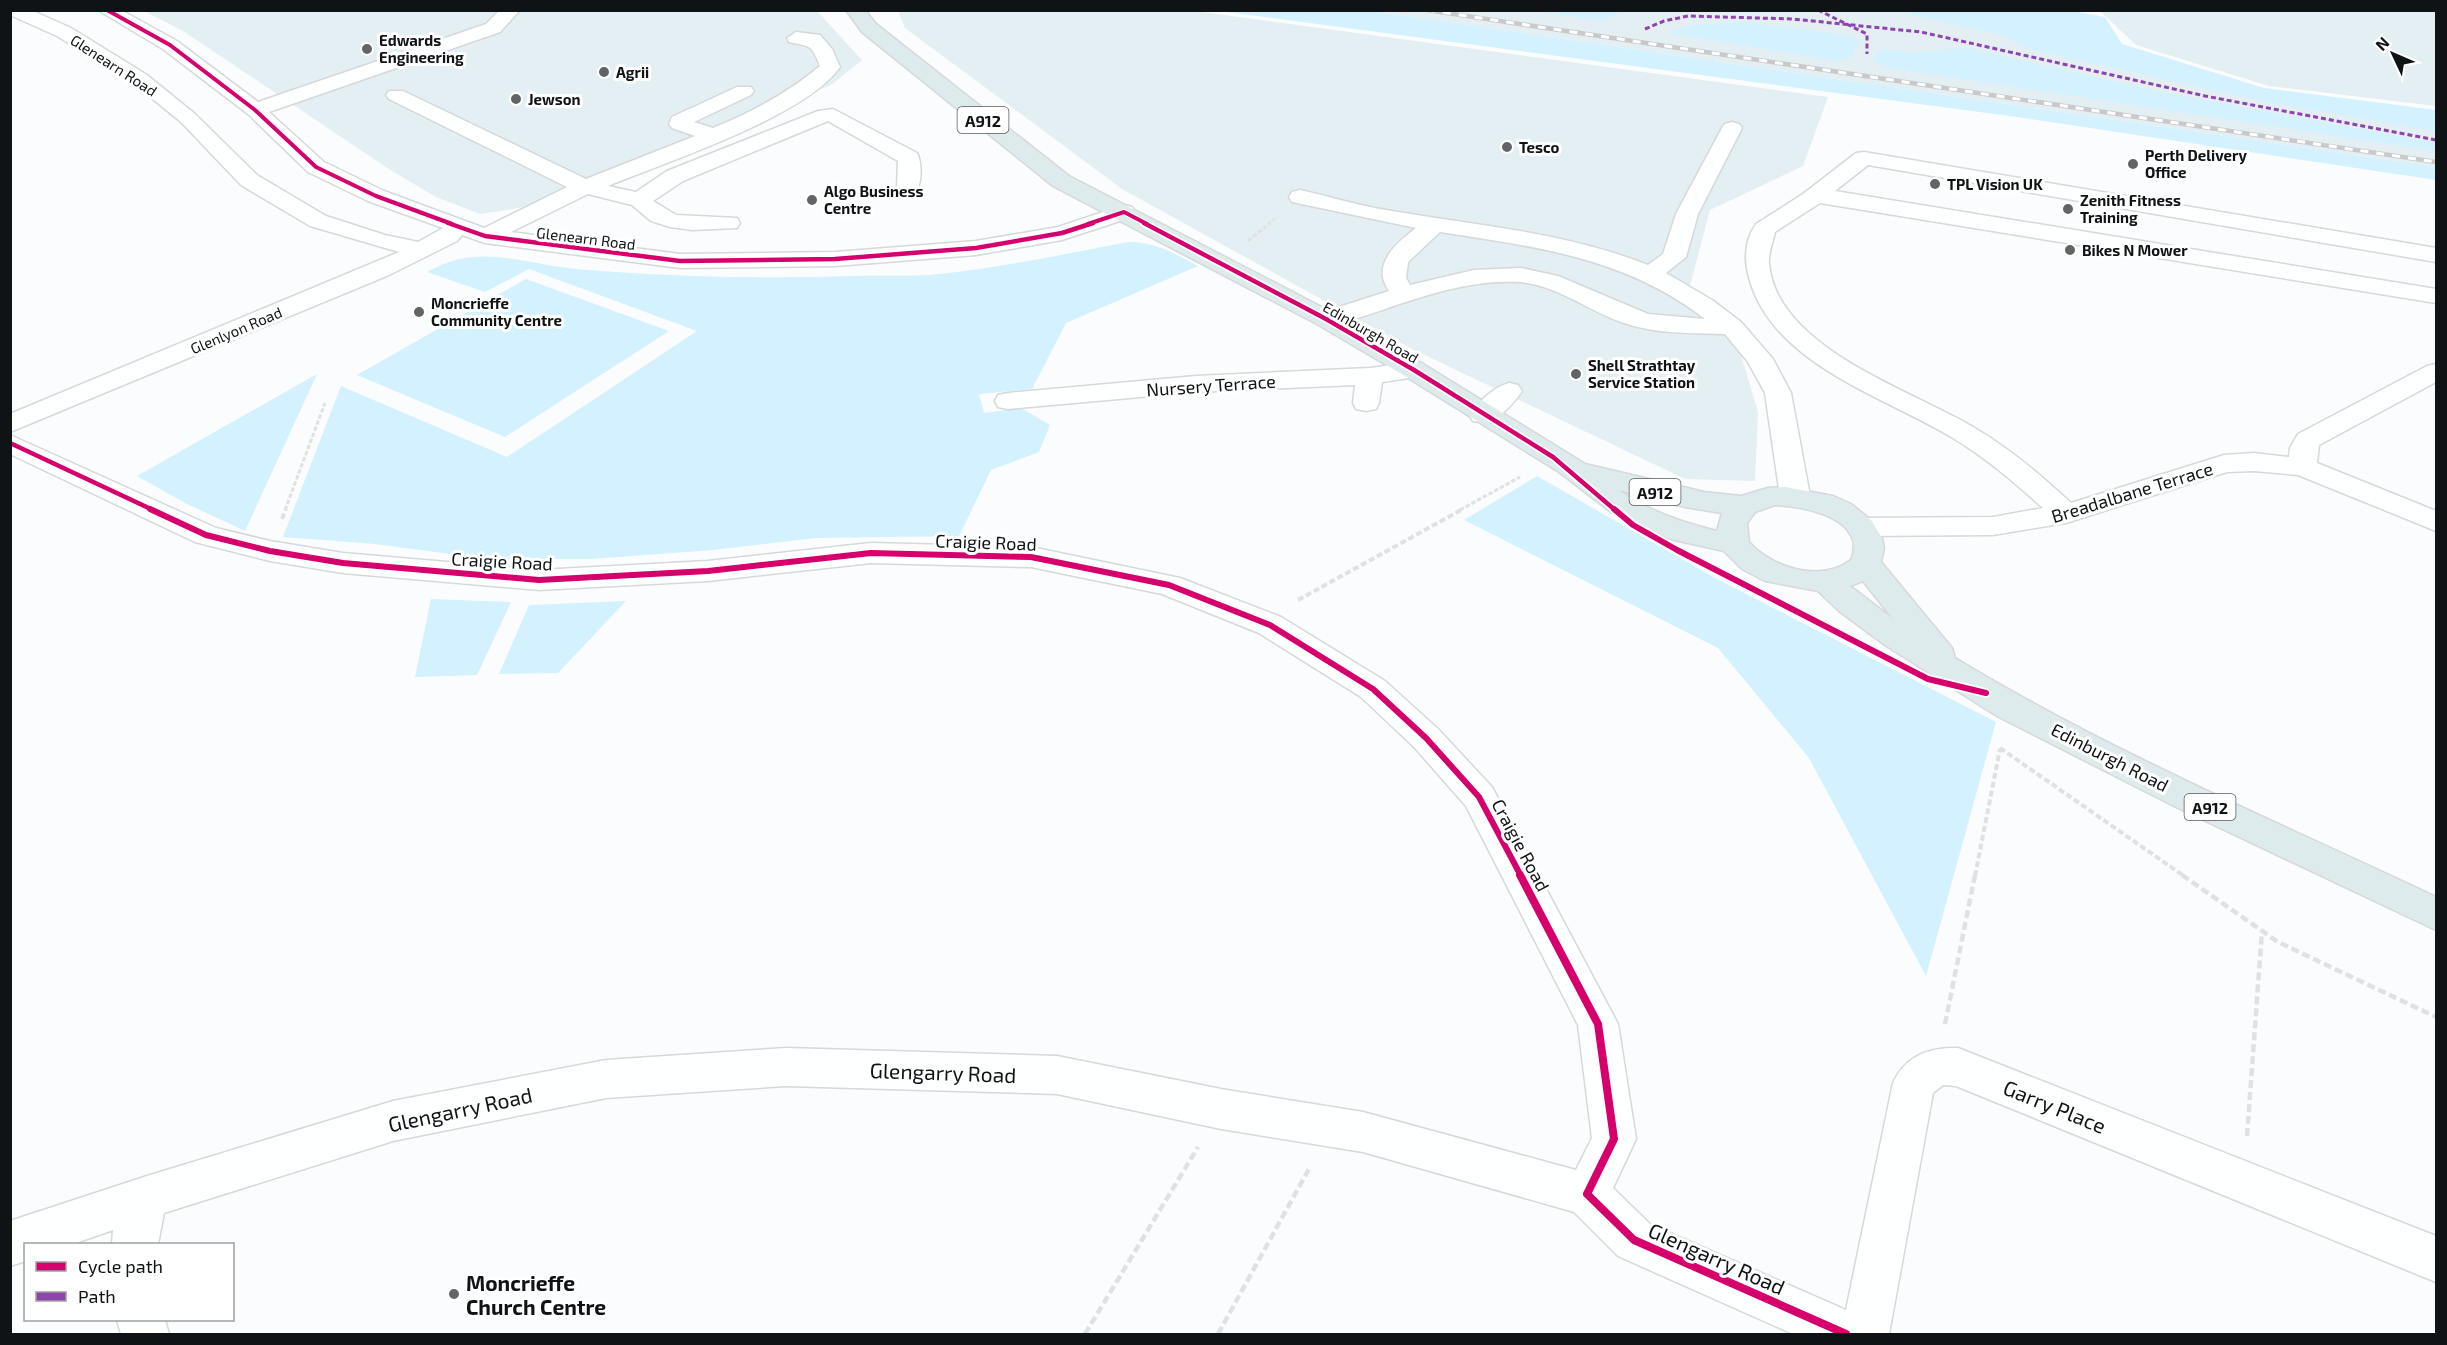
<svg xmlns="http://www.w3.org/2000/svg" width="2447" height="1345" viewBox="0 0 2447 1345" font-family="'Exo 2',sans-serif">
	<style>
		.built { fill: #e4eff4 }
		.green { fill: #d3f1fe }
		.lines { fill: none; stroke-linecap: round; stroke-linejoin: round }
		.minor-casing { stroke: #d6d8da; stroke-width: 3 }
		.major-casing { stroke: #d7d8d9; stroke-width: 3 }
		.path-far3 { stroke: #e0e1e1; stroke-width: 2; stroke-dasharray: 4 1.5; stroke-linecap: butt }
		.path-far2 { stroke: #e0e1e1; stroke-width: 3; stroke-dasharray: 4.5 2; stroke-linecap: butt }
		.path-far1 { stroke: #e0e1e1; stroke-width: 4; stroke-dasharray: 6 3; stroke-linecap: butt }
		.path { stroke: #e0e1e1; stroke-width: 4.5; stroke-dasharray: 8 4; stroke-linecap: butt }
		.minor { fill: #feffff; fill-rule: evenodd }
		.major { fill: #deebed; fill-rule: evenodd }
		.rail-casing { stroke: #c9c9c9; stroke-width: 4.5 }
		.rail { stroke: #fff; stroke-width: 3; stroke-dasharray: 8; stroke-linecap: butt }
		.quiet { stroke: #8e44ad; stroke-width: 3; stroke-dasharray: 5 3; stroke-linecap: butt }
		.cycleway-far3-casing { stroke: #fff; stroke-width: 6 }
		.cycleway-far2-casing { stroke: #fff; stroke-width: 8 }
		.cycleway-far1-casing { stroke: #fff; stroke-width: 10 }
		.cycleway-casing { stroke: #fff; stroke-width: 11 }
		.cycleway-far3 { stroke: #d6006c; stroke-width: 4 }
		.cycleway-far2 { stroke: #d6006c; stroke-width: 4.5 }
		.cycleway-far1 { stroke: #d6006c; stroke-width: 6 }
		.cycleway { stroke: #d6006c; stroke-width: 8 }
		.poi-dot { fill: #626566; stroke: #fff; stroke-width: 2 }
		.labels { text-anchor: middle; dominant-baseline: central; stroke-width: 6; stroke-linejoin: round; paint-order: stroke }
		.far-poi-label { font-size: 15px; font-weight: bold; fill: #101315; stroke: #fff; text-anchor: start }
		.far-street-label { font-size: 15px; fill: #101315; stroke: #fff }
		.shield { fill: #fff; stroke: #585a5b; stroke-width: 1.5 }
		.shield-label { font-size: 16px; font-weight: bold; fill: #101315 }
		.street-label { font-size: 18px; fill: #101315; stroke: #fff }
		.near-street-label { font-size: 21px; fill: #101315; stroke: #fff }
		.near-poi-label { font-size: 21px; font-weight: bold; fill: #101315; stroke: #fff; text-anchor: start }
	</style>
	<rect width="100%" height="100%" fill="#fafcfd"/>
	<path class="built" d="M144 11H817L862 60 831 85 532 206 480 214 436 197 392 171 183 31Z
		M898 11H1195L1828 97 1803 166 1710 210 1687 297 1738 345 1758 412 1755 481 1685 479 1410 348 1122 189 905 28Z
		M1372 11H1948L2254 92 2436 118V167Z
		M2094 11H2436V106L2269 86 2136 45 2100 11Z"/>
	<path class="green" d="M1219 11H1372L2436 167V180L2010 116Z
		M1533 11 1622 10 1623 11 1602 21Z
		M2072 11 2105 17 2122 44 2264 88 2436 110V131L2262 101 2028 49 2007 36 1895 11Z
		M1744 22 1847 35 1860 40 1852 57 1838 61 1670 33 1693 25Z
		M1967 48 2161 92 2436 143V151L1890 68 1872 60 1882 49 1911 52Z
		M1128 242C1155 242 1174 253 1198 266L1066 323 1032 389 979 394 984 413 1021 408 1050 425 1039 452 991 470 959 536 816 538 713 550 591 559H488L375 544 283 537 341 386 507 457 697 331 529 269 485 292 427 272C479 242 522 264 577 269 669 277 761 279 854 276 882 275 912 277 940 274 1003 267 1066 254 1128 242Z
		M526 279 669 331 505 437 357 375Z
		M317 374 245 531 185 503 137 476Z
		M1537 476 1715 578 1996 722 1926 976 1809 758 1718 648 1464 520Z
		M431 599 511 602 477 675 415 677Z
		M626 601 558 673 499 674 529 605Z"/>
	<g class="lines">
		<g class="minor-casing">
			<path id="minor" d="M10 10H31L71 28 147 75 195 114 257 175 326 216 385 235 418 242 443 228 368 201 308 172 248 114 163 49 98 10H121L177 41 258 102 486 24 500 10H520L500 32 269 112 324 162 384 191 484 228 567 187 389 99 386 95 389 91H403L586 179 695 136 672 128 669 124 672 117 737 87H751L754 91 751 95 694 122 713 128C752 112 788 93 820 66 811 43 810 47 789 42L787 38 796 32 820 35 832 49 840 67C805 117 666 162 608 186L636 192 667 171 818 111 833 109 917 153C922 162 922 183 916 192H900L897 187 898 161 828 121 683 181 653 201 676 215 737 218 740 223 737 228 692 230 670 227 651 221 632 205 588 194 511 232 680 254 835 252 976 241 1058 227 1124 205 1132 207 1135 212 1132 217 1062 240 976 255 835 266 680 268 485 243 462 235 457 241 389 275 10 432V414L399 252 310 226 241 185 181 122 133 83 57 36 10 15Z
				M1732 122 1739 124 1742 128 1698 214 1686 257 1666 273 1712 300 1741 322 1773 359 1791 393 1810 496 1805 502 1795 505 1785 502 1780 496 1765 393 1748 362 1725 334C1689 333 1655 334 1621 322 1588 310 1556 285 1520 282 1452 278 1390 311 1326 327L1317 324 1313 319 1317 314 1389 291C1371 265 1395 244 1416 228L1292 202 1289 197 1292 192 1300 190C1327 196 1353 204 1380 209 1470 225 1562 231 1648 265L1663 254 1676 214 1722 128 1725 124ZM1440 232C1536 247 1625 257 1705 319L1648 314 1558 276 1521 268 1474 270 1410 285 1406 278 1408 262Z
				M1864 152 2436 248V262L1868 165 1835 191 2436 289V303L1820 203 1775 232C1773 242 1768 253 1769 264 1777 348 1911 390 1973 427 2009 448 2041 475 2071 503L2224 455 2254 453 2289 457 2290 448 2298 434 2427 366 2436 364V382L2319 445 2317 463 2436 511V531L2298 475 2254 471 2227 472 2066 523 1993 535 1861 536 1850 534 1846 527 1850 520 1861 518 1993 517 2043 508C2015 483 1986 458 1953 438 1885 397 1775 365 1750 281 1744 262 1744 241 1756 224L1803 194 1856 153Z
				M1414 362 1423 364 1427 370 1423 376 1382 382 1379 403 1376 409 1366 411 1356 409 1353 403 1355 385 1196 392 1008 409 998 407 995 401 998 395 1008 393 1196 376 1370 368Z
				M1509 383 1518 385 1522 391C1511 407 1494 426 1473 421L1469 415C1478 402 1494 387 1509 383Z
				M10 435 216 528 270 541 343 553 539 570 708 561 871 543 1031 547 1180 578 1281 617 1385 681 1438 729 1492 787 1618 1024 1636 1139 1613 1188 1650 1224 1846 1310 1893 1083C1905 1056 1929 1047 1958 1048L2436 1236V1282L1956 1086 1943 1085 1933 1093 1889 1334H1793L1618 1256 1574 1212 1363 1152 1221 1129 1057 1094 786 1086 606 1098 393 1141 164 1213 158 1244H112L113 1230 73 1244H26V1261L10 1266V1221L147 1176 393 1101 606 1060 786 1048 1057 1056 1221 1089 1363 1112 1576 1170 1592 1138 1578 1025 1466 806 1414 747 1361 697 1259 633 1162 594 1031 567 871 563 708 581 539 590 343 573 270 561 195 542 10 454Z
				M117 1320H165L169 1334H121Z"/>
		</g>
		<g class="major-casing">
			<path id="major" d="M846 10H865L876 24 1069 176 1335 314 1423 364 1585 464 1704 492 1741 496 1768 488 1785 487 1833 496 1851 504 1871 520 1882 538 1884 548 1881 562 1952 648 1955 658C2108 751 2275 821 2436 897V930L2178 808 1997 716 1885 645 1839 611 1818 591 1765 581 1742 569 1724 551 1670 539 1611 512 1559 472 1405 376 1317 324 1053 186 862 32ZM1619 490 1685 507 1722 513 1717 531C1684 523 1647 511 1619 490ZM1775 505C1803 506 1868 518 1851 560 1821 583 1772 568 1749 542L1747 523 1755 512ZM1863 581 1893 619 1850 586Z"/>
		</g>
		<path class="path-far3" d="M1268 224 1277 217"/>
		<path class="path-far2" d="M1248 241 1270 223
			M285 510 325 403
			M1460 510 1520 477"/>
		<path class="path-far1" d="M282 519 286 509
			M1298 600 1463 509
			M2000 748 2184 876
			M1975 876 2000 749"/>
		<path class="path" d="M2182 875 2278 942 2436 1017
			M1945 1024 1975 875
			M2247 1136 2262 931
			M1085 1334 1198 1147
			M1218 1334 1310 1167"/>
		<use href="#minor" class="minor"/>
		<use href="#major" class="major"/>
		<g class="rail-casing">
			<path id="rail" d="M1427 10 2436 162"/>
		</g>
		<use href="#rail" class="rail"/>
		<path class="quiet" d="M1818 10 1867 34V54
			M1645 29 1664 21 1688 16 1793 19 1921 32 2205 96 2436 140"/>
		<g class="cycleway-far3-casing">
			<path id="cycleway-far3" d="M107 10 170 45 255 110 316 167 376 196 452 224
				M1088 224 1124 212 1147 224"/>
		</g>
		<g class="cycleway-far2-casing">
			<path id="cycleway-far2" d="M448 223 485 236 680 261 835 259 976 248 1062 233 1093 223
				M1144 223 1326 319 1414 370 1553 457 1615 510
				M10 443 153 510"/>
		</g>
		<g class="cycleway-far1-casing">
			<path id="cycleway-far1" d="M150 509 206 535 270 551 343 563 539 580 708 571 871 553 1031 557 1169 585 1270 625 1373 689 1426 738 1479 797 1521 876
				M1614 509 1633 525 1677 550 1928 679 1986 693"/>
		</g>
		<g class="cycleway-casing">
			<path id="cycleway" d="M1520 875 1598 1024 1614 1139 1587 1194 1634 1240 1846 1334"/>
		</g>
		<use href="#cycleway-far3" class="cycleway-far3"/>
		<use href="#cycleway-far2" class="cycleway-far2"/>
		<use href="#cycleway-far1" class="cycleway-far1"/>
		<use href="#cycleway" class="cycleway"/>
	</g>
	<g class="poi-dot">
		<circle cx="367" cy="49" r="6"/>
		<circle cx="604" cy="72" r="6"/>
		<circle cx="516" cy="99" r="6"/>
		<circle cx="1507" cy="147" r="6"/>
		<circle cx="2133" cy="164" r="6"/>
		<circle cx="1935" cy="184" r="6"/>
		<circle cx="812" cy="200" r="6"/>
		<circle cx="2068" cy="209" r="6"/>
		<circle cx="2070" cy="250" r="6"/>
		<circle cx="419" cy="312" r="6"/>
		<circle cx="1576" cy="374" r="6"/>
		<circle cx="454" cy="1294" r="6"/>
	</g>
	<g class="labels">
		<g class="far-poi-label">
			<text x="379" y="40">Edwards<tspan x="379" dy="17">Engineering</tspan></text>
			<text x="616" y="72">Agrii</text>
			<text x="528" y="99">Jewson</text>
			<text x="1519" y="147">Tesco</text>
			<text x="2145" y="155">Perth Delivery<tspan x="2145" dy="17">Office</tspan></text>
			<text x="1947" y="184">TPL Vision UK</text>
			<text x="824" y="191">Algo Business<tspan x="824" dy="17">Centre</tspan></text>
			<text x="2080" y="200">Zenith Fitness<tspan x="2080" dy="17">Training</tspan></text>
			<text x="2082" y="250">Bikes N Mower</text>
			<text x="431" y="303">Moncrieffe<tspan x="431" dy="17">Community Centre</tspan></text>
			<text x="1588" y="365">Shell Strathtay<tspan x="1588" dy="17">Service Station</tspan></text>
		</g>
		<g class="far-street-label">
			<text transform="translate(114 65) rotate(33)">Glenearn Road</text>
			<text transform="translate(586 238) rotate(7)">Glenearn Road</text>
			<text transform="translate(236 330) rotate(-23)">Glenlyon Road</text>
			<text transform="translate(1371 332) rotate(30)">Edinburgh Road</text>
		</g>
		<g class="shield">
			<rect x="957.5" y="107" width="51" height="26" rx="4.5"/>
			<rect x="1629.5" y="479" width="51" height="26" rx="4.5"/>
			<rect x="2184.5" y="794" width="51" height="26" rx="4.5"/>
		</g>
		<g class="shield-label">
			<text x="983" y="120">A912</text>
			<text x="1655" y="492">A912</text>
			<text x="2210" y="807">A912</text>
		</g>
		<g class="street-label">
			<text transform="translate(1211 385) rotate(-4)">Nursery Terrace</text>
			<text transform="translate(2132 492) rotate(-17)">Breadalbane Terrace</text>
			<text transform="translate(986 542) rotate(2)">Craigie Road</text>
			<text transform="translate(502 561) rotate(3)">Craigie Road</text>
			<text transform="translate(2110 757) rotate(27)">Edinburgh Road</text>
			<text transform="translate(1521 845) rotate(62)">Craigie Road</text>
		</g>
		<g class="near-street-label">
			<text transform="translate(943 1072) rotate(2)">Glengarry Road</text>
			<text transform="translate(2055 1106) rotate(22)">Garry Place</text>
			<text transform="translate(460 1109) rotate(-12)">Glengarry Road</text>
			<text transform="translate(1717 1258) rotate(24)">Glengarry Road</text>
		</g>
		<g class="near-poi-label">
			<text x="466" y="1282">Moncrieffe<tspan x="466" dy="24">Church Centre</tspan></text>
		</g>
	</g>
	<rect width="2447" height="1345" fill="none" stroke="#101315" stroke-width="24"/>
	<rect x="24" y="1243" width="210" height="78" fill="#ffffff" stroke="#9fa1a1" stroke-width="1.5"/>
	<rect x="36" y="1262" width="30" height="9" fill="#d6006c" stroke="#9fa1a1" stroke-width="1.5"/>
	<text x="78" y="1273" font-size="18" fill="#101315">Cycle path</text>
	<rect x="36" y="1292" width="30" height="9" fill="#8e44ad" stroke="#9fa1a1" stroke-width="1.5"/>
	<text x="78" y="1303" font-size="18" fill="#101315">Path</text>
	<g transform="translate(2393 54) rotate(314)" stroke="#ffffff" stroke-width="4.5" paint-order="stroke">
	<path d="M0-4.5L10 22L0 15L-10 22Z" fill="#101315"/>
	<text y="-9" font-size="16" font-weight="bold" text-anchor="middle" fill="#101315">N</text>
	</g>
</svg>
